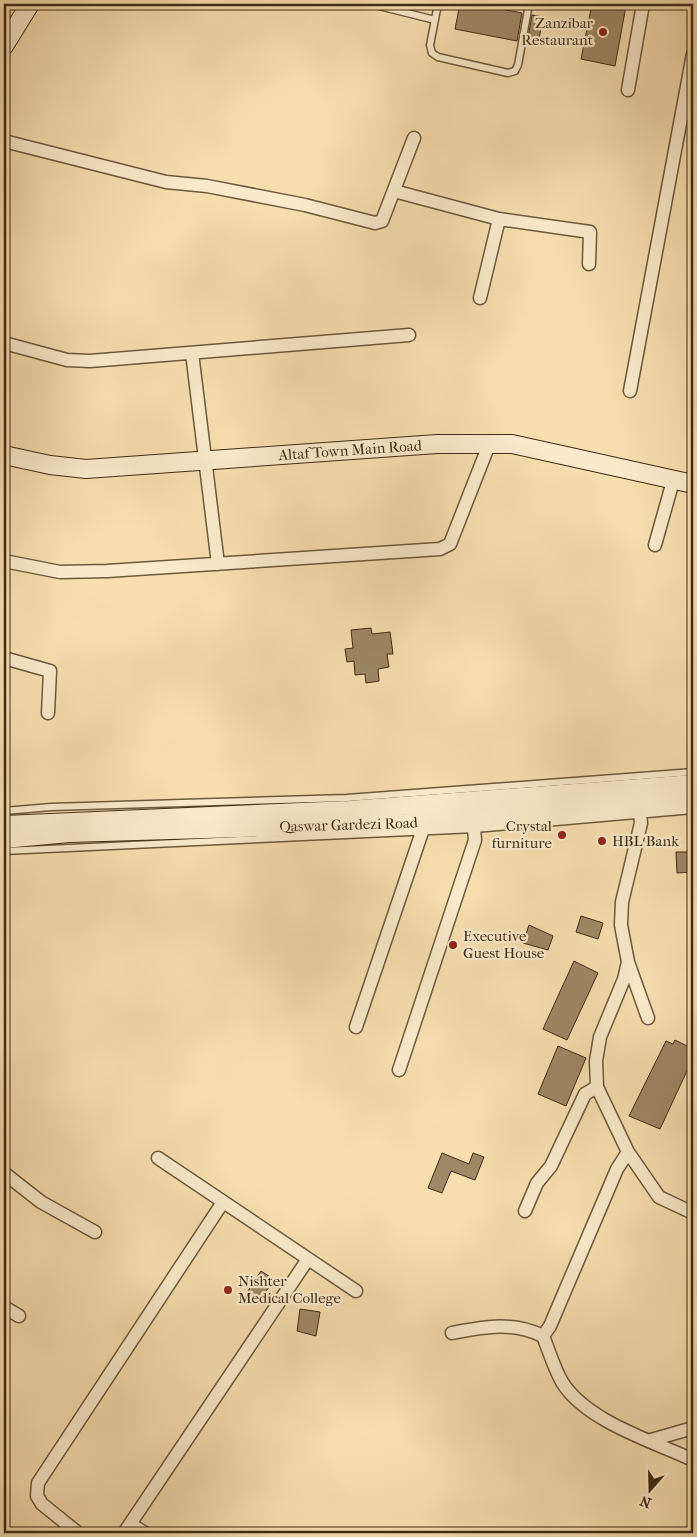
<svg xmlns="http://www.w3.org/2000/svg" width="697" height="1537" viewBox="0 0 697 1537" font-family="'IM FELL French Canon',serif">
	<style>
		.building { fill: #9e8865; stroke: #3e2b14 }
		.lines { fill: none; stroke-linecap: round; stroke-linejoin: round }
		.lane-casing { stroke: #6c583b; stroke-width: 9 }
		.street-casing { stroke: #6c583b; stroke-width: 15 }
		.secondary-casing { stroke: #3e2b14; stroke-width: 20 }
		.lane { stroke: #faeacb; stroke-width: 6 }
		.street { stroke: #faeacb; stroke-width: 12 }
		.secondary { stroke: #faeacb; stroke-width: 18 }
		.poi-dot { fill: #8f2418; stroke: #faeacb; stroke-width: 2 }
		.labels { text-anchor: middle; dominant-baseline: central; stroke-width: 4.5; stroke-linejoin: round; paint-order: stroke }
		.poi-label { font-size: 15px; fill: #3e2b14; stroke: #faeacb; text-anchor: start }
		.street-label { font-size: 15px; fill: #3e2b14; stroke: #faeacb }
	</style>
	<rect width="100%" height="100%" fill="#f7deaf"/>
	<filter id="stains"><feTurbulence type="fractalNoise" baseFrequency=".004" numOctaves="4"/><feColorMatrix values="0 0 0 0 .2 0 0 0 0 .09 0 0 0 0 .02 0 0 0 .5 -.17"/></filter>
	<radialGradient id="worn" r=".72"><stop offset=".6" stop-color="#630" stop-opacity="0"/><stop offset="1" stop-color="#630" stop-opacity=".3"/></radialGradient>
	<path class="building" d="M460 4H474L522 13 517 41 455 29Z
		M592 4 626 6 615 66 581 59Z
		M532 15 543 17 538 45 527 43Z
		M371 628 372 634 390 632 393 654H387L389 667 378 669 379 681 366 683 365 674 355 675 354 661 347 662 345 649 353 648 351 630Z
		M676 852H693V872L677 873Z
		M581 916 603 923 598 939 576 932Z
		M529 925 553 936 548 950 523 943Z
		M574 961 598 973 567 1040 543 1029Z
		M675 1040 691 1048 688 1054 693 1058 660 1129 629 1116 666 1041 673 1044Z
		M558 1046 586 1058 566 1106 538 1094Z
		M442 1153 469 1164 473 1153 484 1157 475 1180 451 1171 442 1193 428 1188Z
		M261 1271 275 1280 257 1302 246 1294Z
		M300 1309 320 1312 316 1336 297 1331Z"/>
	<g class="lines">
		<g class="lane-casing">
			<path id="lane" d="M371 4 435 20
				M438 4 430 45 432 53 438 57 508 73 515 71 518 65 529 4
				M4 811 51 807 347 798 693 772
				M4 851 475 829 693 810"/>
		</g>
		<g class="street-casing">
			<path id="street" d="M628 90 643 4
				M4 141 166 182 207 186 305 205 375 223 382 221 414 138
				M394 191 499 219 590 232 589 264
				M480 298 499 219
				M4 343 67 360 90 361 409 335
				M192 353 218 564
				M630 391 693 54
				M655 545 673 481
				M4 561 60 572 107 571 440 549 450 544 490 442
				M4 658 50 671 48 713
				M640 814 641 823 622 902 621 925 628 962 624 979 600 1037 596 1061 597 1087 628 1152 659 1197 693 1213
				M628 962 648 1018
				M356 1027 422 832
				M399 1070 475 840 473 817
				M158 1158 356 1291
				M4 1173 41 1202 95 1232
				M525 1211 537 1183 551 1166 585 1094 597 1087
				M4 1307 19 1316
				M452 1333C484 1327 512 1321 543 1336 549 1351 554 1368 562 1382 586 1421 652 1441 693 1460
				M543 1336 550 1326 617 1169 628 1152
				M651 1440 693 1428
				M130 1524 145 1533
				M78 1533 42 1504 37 1496 38 1483 223 1202
				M124 1533 308 1259"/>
		</g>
		<g class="secondary-casing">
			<g id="secondary">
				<path d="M4 46 30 4"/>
				<path id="s1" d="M4 455 50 465 86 469 437 444H512L693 484"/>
				<path d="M4 825 349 810 693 784"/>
				<path id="s2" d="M4 839 69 833 407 823 693 800"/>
			</g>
		</g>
		<use href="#lane" class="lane"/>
		<use href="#street" class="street"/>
		<use href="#secondary" class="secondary"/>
	</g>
	<g class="poi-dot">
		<circle cx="603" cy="32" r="5"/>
		<circle cx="562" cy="835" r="5"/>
		<circle cx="602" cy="841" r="5"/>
		<circle cx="453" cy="945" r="5"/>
		<circle cx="228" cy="1290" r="5"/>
	</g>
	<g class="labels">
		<g class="poi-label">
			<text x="593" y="23" text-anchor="end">Zanzibar<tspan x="593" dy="17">Restaurant</tspan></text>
			<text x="552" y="826" text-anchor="end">Crystal<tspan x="552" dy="17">furniture</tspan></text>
			<text x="612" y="841">HBL Bank</text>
			<text x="463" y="936">Executive<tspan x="463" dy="17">Guest House</tspan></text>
			<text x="238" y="1281">Nishter<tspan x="238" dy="17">Medical College</tspan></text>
		</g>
		<g class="street-label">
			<text stroke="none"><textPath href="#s1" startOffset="348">Altaf Town Main Road</textPath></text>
			<text stroke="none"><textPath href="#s2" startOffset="345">Qaswar Gardezi Road</textPath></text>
		</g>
	</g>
	<rect width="697" height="1537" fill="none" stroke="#f7deaf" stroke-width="20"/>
	<rect x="5" y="5" width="687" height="1527" fill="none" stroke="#3e2b14" stroke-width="2.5"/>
	<rect x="10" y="10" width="677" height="1517" fill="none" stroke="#3e2b14"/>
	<g transform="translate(650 1490) rotate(200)" stroke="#faeacb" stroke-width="4" paint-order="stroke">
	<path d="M0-4L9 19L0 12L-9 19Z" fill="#3e2b14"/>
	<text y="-8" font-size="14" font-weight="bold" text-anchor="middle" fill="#3e2b14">N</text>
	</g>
	<rect width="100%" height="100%" filter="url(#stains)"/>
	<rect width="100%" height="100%" fill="url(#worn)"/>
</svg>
